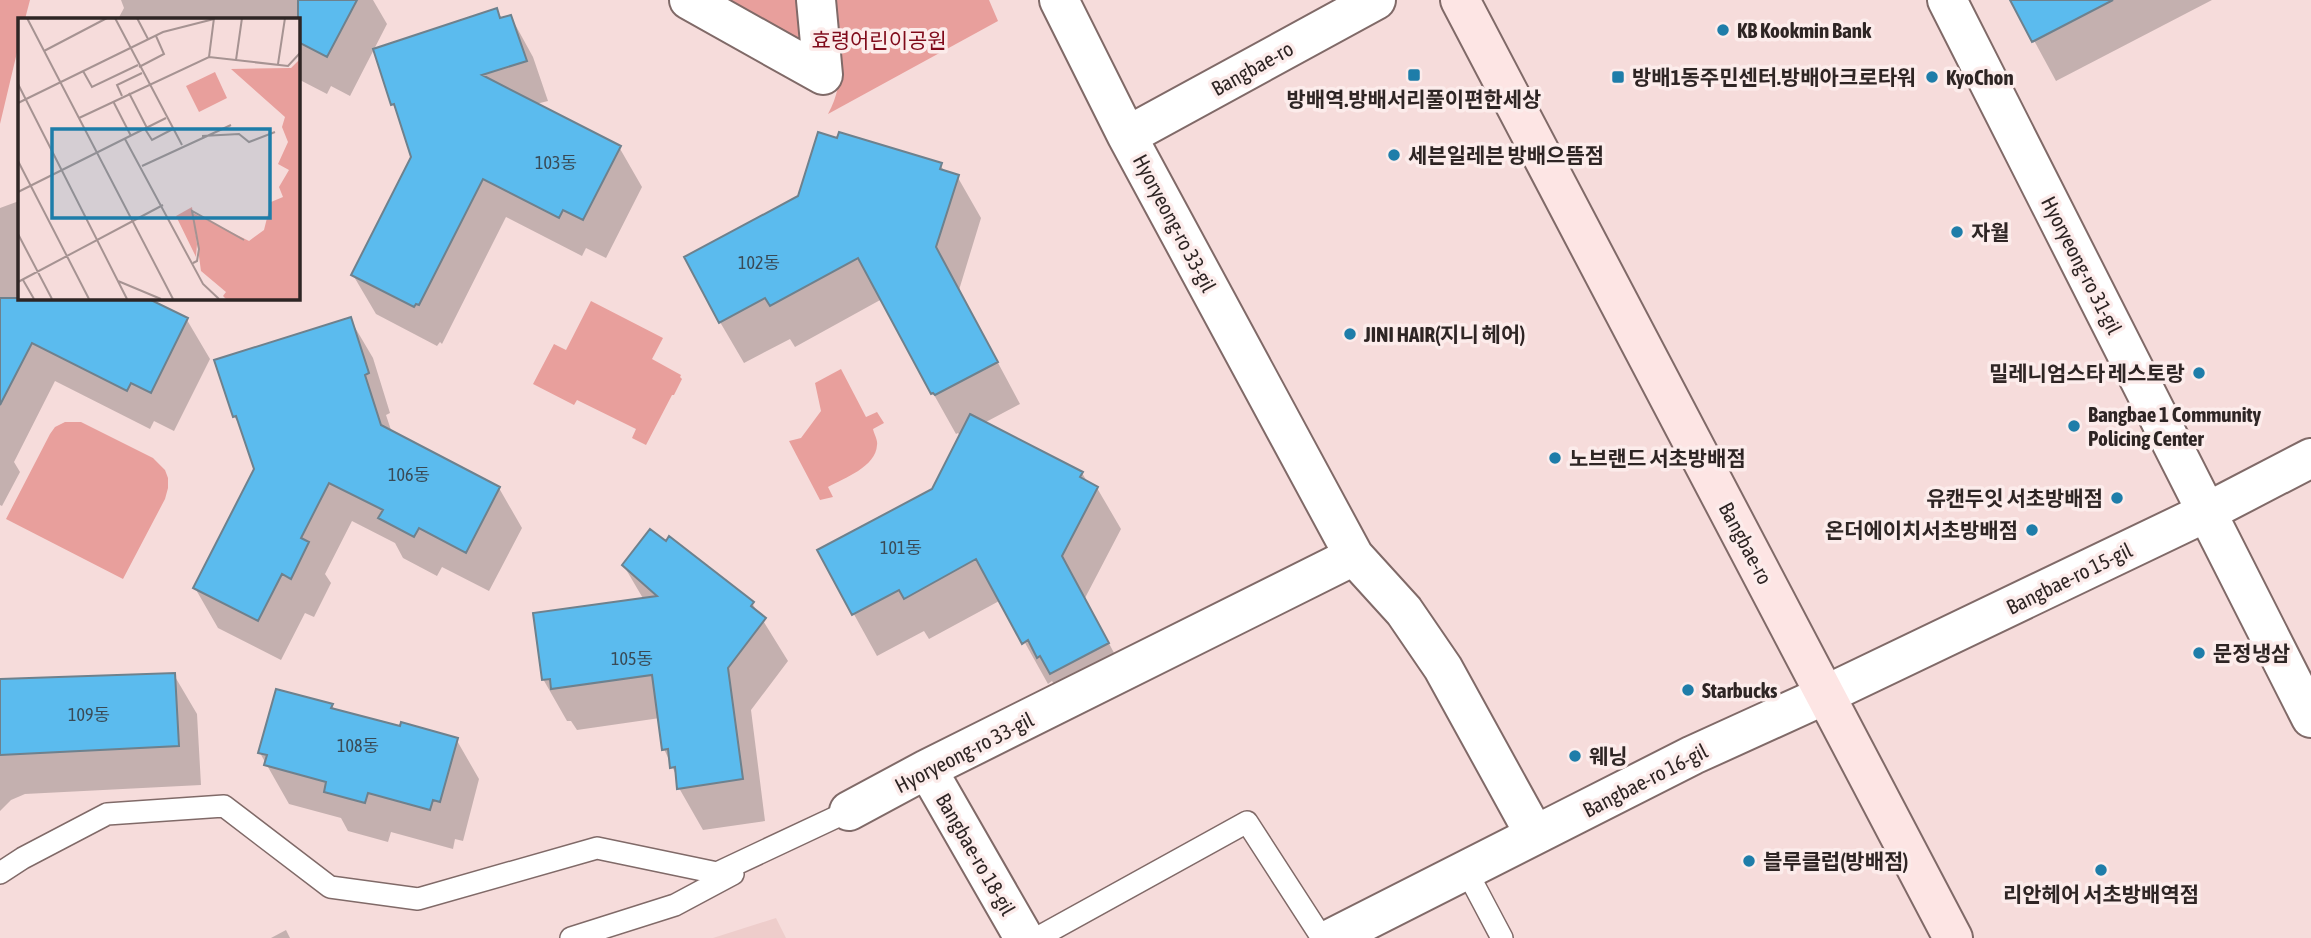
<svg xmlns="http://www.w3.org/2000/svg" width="2311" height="938" viewBox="0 0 2311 938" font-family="'Asap Condensed','Noto Sans KR',sans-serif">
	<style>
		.built { fill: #eecdcb }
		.green { fill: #e89f9c }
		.shadow { fill: #0003 }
		.building { fill: #5bbbee; stroke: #6e818d; stroke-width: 2 }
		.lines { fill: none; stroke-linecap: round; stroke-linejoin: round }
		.lane-casing { stroke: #806a68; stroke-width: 24 }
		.street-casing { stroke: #806a68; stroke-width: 42 }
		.secondary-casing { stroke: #806a68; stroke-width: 42 }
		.lane { stroke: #fff; stroke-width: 21 }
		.street { stroke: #fff; stroke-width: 38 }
		.secondary { stroke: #fde5e4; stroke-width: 38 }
		.poi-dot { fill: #1e7da9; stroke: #fceceb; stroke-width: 2.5 }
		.labels { text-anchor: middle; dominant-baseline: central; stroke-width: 7; stroke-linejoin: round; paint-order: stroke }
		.number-label { font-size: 18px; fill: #394a56 }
		.poi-label { font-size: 21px; font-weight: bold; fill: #2e2524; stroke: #fceceb; text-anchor: start }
		.park-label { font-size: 21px; fill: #7f0a1a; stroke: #fceceb }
		.street-label { font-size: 21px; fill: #2e2524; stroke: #fceceb }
		.inset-road { fill: none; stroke: #a69392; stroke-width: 2 }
		.view { fill: #1e7da9; fill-opacity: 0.15; stroke: #1e7da9; stroke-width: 3.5 }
		.inset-edge { fill: none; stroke: #2e2524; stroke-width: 3.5 }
	</style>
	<rect width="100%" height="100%" fill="#f6dcdb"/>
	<path class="built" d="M776 918 786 938H713Z"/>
	<path class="green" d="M0 0H30L25 19H19V44L0 124Z
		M713 0H807L810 53Z
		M835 0H989L998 21 828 114C848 78 839 39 835 0Z
		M591 301 663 338 652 359 681 375 680 377 682 379 674 395H672L646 445 632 438 636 429 577 400 574 405 533 384 554 344 566 350Z
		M841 369 866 417 877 412 884 423 873 429C874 434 878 440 877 445 876 467 844 478 828 487L833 497 820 500 789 441 801 438 821 411 815 383Z
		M65 422H81L153 458 165 470 168 478V488L165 499 123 579 6 519 50 434 55 427Z"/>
	<path class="shadow" d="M121 0H373L387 24 350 96 331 86 327 94 298 79V19H118L124 8Z
		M2012 0H2212L2056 81Z
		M496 10 502 20 511 17 533 57 548 101 536 104 619 147 642 187 606 258 586 248 582 256 506 217 442 344 440 342 437 346 376 314 353 275 413 157 401 118 393 104Z
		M940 165 945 172 957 176 981 218 959 290 1020 404 984 423 1082 473 1088 483 1097 488 1121 529 1085 598 1131 685 1062 698 1052 681 1048 684 1001 600 929 639 924 631 877 656 819 551 933 491 961 437 958 433 956 434 933 393 882 299 795 347 790 339 744 363 720 322Z
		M19 201V298H143L187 320 210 359 174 431 154 421 150 429 55 381 14 462 20 472 2 506 0 505V208Z
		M350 319 373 358 390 413 386 415 392 433 499 488 522 528 489 591 442 567 437 576 403 558 395 543 352 521 325 574 331 583 314 617 305 613 281 660 218 628 195 588 255 470 244 432 234 416Z
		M624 566 752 603 788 661 751 710 765 821 703 830 679 788 677 777 664 749 660 718 577 730 571 721H567L543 679 644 600Z
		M174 675 197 714 201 785 25 794 11 800 0 811V682Z
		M332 705 335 711 401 729 456 739 479 779 463 841 455 839 453 849 391 832 388 842 348 831 341 818 289 804 260 753Z
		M286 930 290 938H271Z"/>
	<path class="building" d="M298 0H357L327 57 298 42Z
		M2010 0H2113L2032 42Z
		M497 8 500 18 511 15 527 61 482 75 621 146 583 220 563 210 559 218 483 179 419 305 416 304 414 307 351 275 411 157 394 104 391 105 373 49Z
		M818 132 837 138 839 132 942 163 940 169 959 175 936 247 998 362 935 395 933 393 931 394 858 258 770 306 765 298 719 323 684 257 798 196Z
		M0 298H147L188 318 151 393 131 383 127 391 32 343 0 405Z
		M351 317 369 373 365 375 381 425 500 487 466 553 419 528 414 537 378 518 383 510 329 483 301 538 309 542 291 579 282 574 258 621 193 588 254 469 236 416 233 417 214 360Z
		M970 414 1083 472 1080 477 1098 487 1062 556 1109 643 1050 674 1040 656 1037 658 1028 640 1022 644 976 559 904 599 899 590 852 615 817 550 932 489Z
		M650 529 666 541 669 536 754 602 751 606 766 618 728 668 743 779 677 789 675 767 670 768 668 749 662 750 652 675 551 689 550 679 542 680 533 613 657 596 622 565Z
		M175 673 179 746 0 755V679Z
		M276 689 333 704 331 708 400 726 401 722 458 738 440 802 433 800 430 810 368 793 365 803 324 792 326 782 264 765 267 755 258 753Z"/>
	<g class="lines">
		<g class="lane-casing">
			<path id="lane" d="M1466 870 1502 938
				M0 873 23 858 107 814 224 806 330 887 418 899 597 848 717 873 849 811
				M571 938 675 905 733 874
				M1037 938 1247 822 1322 938"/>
		</g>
		<g class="street-casing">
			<path id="street" d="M689 0 823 75 816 0
				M1059 0 1127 136 1354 556 1404 611 1443 668 1535 835
				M1947 0 2311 718
				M1127 136 1376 0
				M927 769 1024 938
				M849 811 927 769 1354 556
				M1332 938 1693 755 1825 695 2207 512 2311 458"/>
		</g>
		<g class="secondary-casing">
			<path id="secondary" d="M1460 0 1953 938"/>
		</g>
		<use href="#lane" class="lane"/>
		<use href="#street" class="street"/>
		<use href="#secondary" class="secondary"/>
	</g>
	<g class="poi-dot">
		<circle cx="1723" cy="30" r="7"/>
		<rect x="1407" y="68" width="14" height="14" rx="3.5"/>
		<rect x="1611" y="70" width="14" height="14" rx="3.5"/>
		<circle cx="1932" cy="77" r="7"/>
		<circle cx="1394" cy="155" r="7"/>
		<circle cx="1957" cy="232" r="7"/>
		<circle cx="1350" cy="334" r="7"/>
		<circle cx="2199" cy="373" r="7"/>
		<circle cx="2074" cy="426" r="7"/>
		<circle cx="1555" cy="458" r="7"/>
		<circle cx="2117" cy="498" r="7"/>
		<circle cx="2032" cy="530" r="7"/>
		<circle cx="2199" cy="653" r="7"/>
		<circle cx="1688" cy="690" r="7"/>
		<circle cx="1575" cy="756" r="7"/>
		<circle cx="1749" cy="861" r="7"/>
		<circle cx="2101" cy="870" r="7"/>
	</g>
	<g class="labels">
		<g class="number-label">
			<text x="556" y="162">103동</text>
			<text x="759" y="262">102동</text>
			<text x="409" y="474">106동</text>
			<text x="901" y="547">101동</text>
			<text x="632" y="658">105동</text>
			<text x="89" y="714">109동</text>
			<text x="358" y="745">108동</text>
		</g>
		<g class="poi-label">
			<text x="1737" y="30">KB Kookmin Bank</text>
			<text x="1632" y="77">방배1동주민센터.방배아크로타워</text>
			<text x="1946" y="77">KyoChon</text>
			<text x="1414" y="99" text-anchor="middle">방배역.방배서리풀이편한세상</text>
			<text x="1408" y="155">세븐일레븐 방배으뜸점</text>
			<text x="1971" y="232">자월</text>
			<text x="1364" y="334">JINI HAIR(지니 헤어)</text>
			<text x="2185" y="373" text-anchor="end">밀레니엄스타 레스토랑</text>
			<text x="2088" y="414">Bangbae 1 Community<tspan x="2088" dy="24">Policing Center</tspan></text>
			<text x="1569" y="458">노브랜드 서초방배점</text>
			<text x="2103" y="498" text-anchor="end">유캔두잇 서초방배점</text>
			<text x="2018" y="530" text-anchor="end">온더에이치서초방배점</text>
			<text x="2213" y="653">문정냉삼</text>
			<text x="1702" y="690">Starbucks</text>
			<text x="1589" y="756">웨닝</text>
			<text x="1763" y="861">블루클럽(방배점)</text>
			<text x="2101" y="894" text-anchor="middle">리안헤어 서초방배역점</text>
		</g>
		<g class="park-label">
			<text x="879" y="40">효령어린이공원</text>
		</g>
		<g class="street-label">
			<text transform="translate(1252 68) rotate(-29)">Bangbae-ro</text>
			<text transform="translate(1175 223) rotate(62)">Hyoryeong-ro 33-gil</text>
			<text transform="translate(2082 265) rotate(63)">Hyoryeong-ro 31-gil</text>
			<text transform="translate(1746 543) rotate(62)">Bangbae-ro</text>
			<text transform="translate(2069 578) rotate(-26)">Bangbae-ro 15-gil</text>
			<text transform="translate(964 752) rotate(-27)">Hyoryeong-ro 33-gil</text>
			<text transform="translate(1645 780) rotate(-27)">Bangbae-ro 16-gil</text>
			<text transform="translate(976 854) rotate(60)">Bangbae-ro 18-gil</text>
		</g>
	</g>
	<g transform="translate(18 18)">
		<rect width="282" height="282" fill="#f6dcdb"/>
		<path d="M282 41V281H208L205 278 208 274 183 253 175 195 231 223 246 212 253 184 265 179 261 169 271 152 260 146 270 124 264 109 267 99 213 51 273 50ZM197 54 209 80 181 94 168 68ZM174 189 179 226 178 239 158 198Z" fill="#e89f9c"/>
		<path class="inset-road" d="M9 0 155 281M97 0 164 127M119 0 130 21M26 33 89 0M191 39 196 0M218 42 224 0M260 46 267 0M121 49 146 36 138 18M65 53 74 69 120 47M0 66 109 281M111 75 129 110M104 78 99 67 124 55M95 83 113 118M0 85 145 14 196 1M61 100 191 39 270 48 282 35M127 111 134 122 155 111M184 118 221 116 231 124 257 114M107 121 185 266 201 281M0 143 71 281M124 148 213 107M0 174 148 100M0 216 34 281M175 245 179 243 181 231 174 193 226 222M5 262 16 281M100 263 143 281M0 264 145 187"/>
		<path class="view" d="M34 111H252V200H34Z"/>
		<rect width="282" height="282" class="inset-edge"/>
	</g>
</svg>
